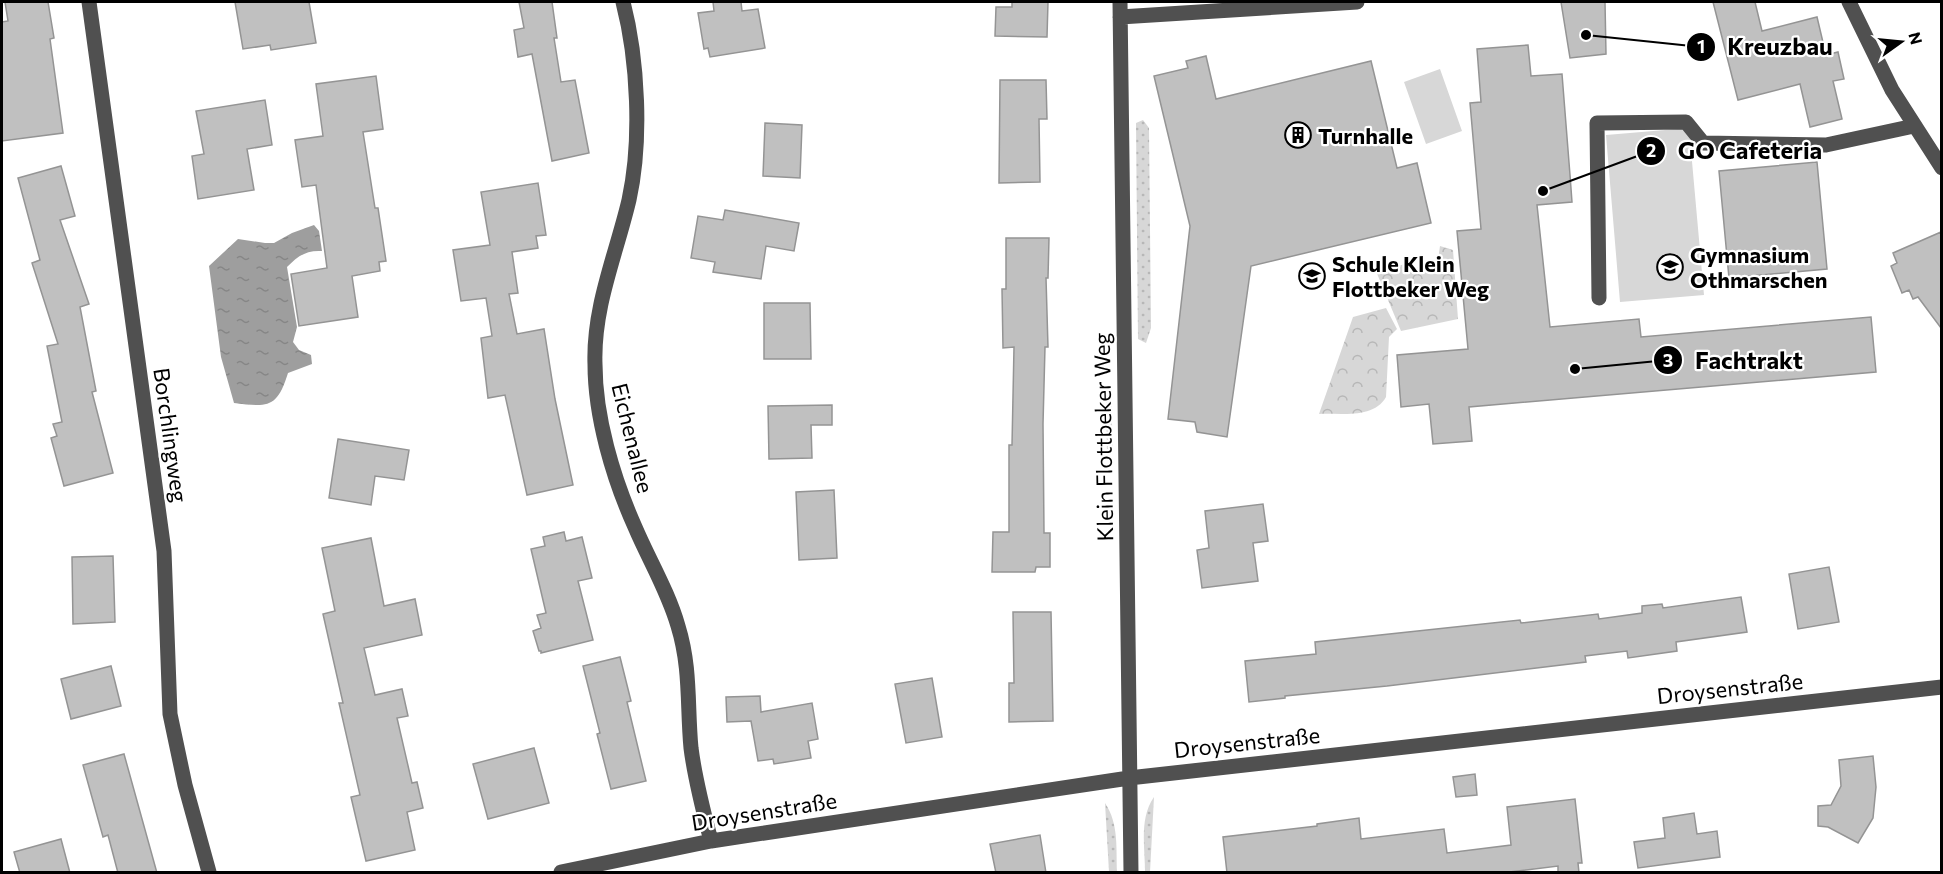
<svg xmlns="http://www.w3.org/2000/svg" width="1943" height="874" viewBox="0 0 1943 874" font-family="Commissioner,sans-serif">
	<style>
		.grass { fill: url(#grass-dots) }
		.park { fill: url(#park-crowns) }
		.pitch { fill: #d7d7d7 }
		.water { fill: url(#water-ripples) }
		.building { fill: #c0c0c0; stroke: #949494; stroke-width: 1.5 }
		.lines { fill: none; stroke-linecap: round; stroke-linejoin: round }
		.minor { stroke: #505050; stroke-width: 15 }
		.labels { text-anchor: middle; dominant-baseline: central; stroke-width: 4.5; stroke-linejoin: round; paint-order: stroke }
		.poi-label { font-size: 22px; font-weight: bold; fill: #000; stroke: #fff; text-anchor: start }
		.street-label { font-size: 22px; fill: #000; stroke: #fff }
		.leader { fill: none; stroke: #000; stroke-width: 2 }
		.callout-dot { fill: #000; stroke: #fff; stroke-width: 2 }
		.mark-label { font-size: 18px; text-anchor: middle; font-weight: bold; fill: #fff }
		.callout-label { font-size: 24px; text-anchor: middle; font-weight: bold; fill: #000; stroke: #fff; stroke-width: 4.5; stroke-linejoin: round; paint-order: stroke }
	</style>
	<defs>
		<pattern id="grass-dots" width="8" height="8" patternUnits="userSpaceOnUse" patternTransform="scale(1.5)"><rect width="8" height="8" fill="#d7d7d7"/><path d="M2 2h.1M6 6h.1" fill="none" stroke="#b7b7b7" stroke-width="1.8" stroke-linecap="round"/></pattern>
		<pattern id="park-crowns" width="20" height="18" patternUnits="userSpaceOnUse" patternTransform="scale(1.5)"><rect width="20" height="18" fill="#d7d7d7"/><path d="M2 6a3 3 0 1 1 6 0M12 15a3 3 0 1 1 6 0" fill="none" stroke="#b7b7b7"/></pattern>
		<pattern id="water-ripples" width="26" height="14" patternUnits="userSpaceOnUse" patternTransform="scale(1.5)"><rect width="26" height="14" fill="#9e9e9e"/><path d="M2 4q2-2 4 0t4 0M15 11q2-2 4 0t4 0" fill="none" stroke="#868686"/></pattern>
	</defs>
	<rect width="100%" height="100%" fill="#fff"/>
	<path class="grass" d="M1143 120 1149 128 1151 328 1146 343 1138 339 1136 123Z
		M1106 396H1111L1113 451 1107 453Z
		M1154 797 1150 872H1145C1145 848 1139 818 1154 797Z
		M1105 803C1119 824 1116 848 1117 872H1109Z"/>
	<path class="park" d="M1440 246 1453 250 1458 319 1401 331 1373 264 1389 261 1391 268 1412 262 1415 268 1438 260Z
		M1386 308 1397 329 1389 337 1386 397C1374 419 1340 413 1319 414L1353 317Z"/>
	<path class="pitch" d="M1440 69 1462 131 1426 144 1404 82Z
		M1689 128 1704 295 1620 302 1606 135Z"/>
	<path class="water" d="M314 225 319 231 322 251C306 250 298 256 287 267L297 327 293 342 299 350 311 355 312 364 288 373C277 409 267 407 234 403L221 357 209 266 238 239 265 243H274L292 233Z"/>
	<path class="building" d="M5 2H48L54 38 50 39 63 133 2 141V22L8 21Z
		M235 2H309L316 43 271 50 270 45 243 49Z
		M519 2H552L557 38H554L561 82 575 80 589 153 552 161 532 54 518 57 514 30 524 28Z
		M713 2H741L742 11 758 9 765 48 710 57 708 48 704 49 698 13 714 11Z
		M1012 2H1048L1047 37 995 36 996 7H1012Z
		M1561 2H1605L1606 54 1570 58Z
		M1713 2H1755L1762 31 1817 17 1826 55 1838 52 1844 79 1833 81 1842 119 1810 127 1800 84 1738 100Z
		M1528 45 1531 76 1562 74 1570 175 1572 202 1537 205 1550 327 1639 319 1641 337 1871 317 1876 372 1469 407 1472 441 1433 444 1429 404 1401 407 1397 355 1468 349 1457 231 1481 229 1470 103 1481 102 1477 49Z
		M1206 56 1216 99 1371 61 1397 168 1417 163 1431 223 1251 266 1227 437 1197 432 1195 422 1168 419 1190 226 1154 76 1188 68 1186 61Z
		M376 76 383 129 363 132 375 208H378L386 261 379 262 380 271 352 276 358 317 299 326 291 274 327 268 316 185 302 187 295 140 323 136 316 84Z
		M1000 80H1046L1047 119H1039L1040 182 999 183Z
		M265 100 272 145 247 149 254 190 198 199 192 156 204 154 196 111Z
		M765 123 802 125 800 178 763 176Z
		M1817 162 1827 269 1729 278 1719 171Z
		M61 166 75 216 60 220 89 304 80 307 96 391 92 392 113 473 64 486 51 438 57 436 53 424 62 422 47 346 58 344 32 263 40 260 18 178Z
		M538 183 546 235 536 236 538 248 512 252 518 293 509 294 517 334 544 329 555 399 573 485 527 495 505 395 488 398 481 338 492 336 486 298 461 301 453 250 490 245 481 192Z
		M725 210 799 223 794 251 766 246 761 279 713 272 715 262 691 258 698 216 723 220Z
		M1941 232V328L1918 297 1913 299 1909 290 1902 293 1891 266 1897 263 1893 253Z
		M1006 238H1049L1048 278H1046L1048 347H1045L1043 424 1044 533H1050V567H1036L1035 572H992L993 532H1009V445H1012L1014 347 1003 348 1002 289H1006Z
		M764 303H810L811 359H764Z
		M832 405V425H811L812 458 769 459 768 406Z
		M338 439 409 450 404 480 375 476 371 505 329 498Z
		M834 490 837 558 799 560 796 492Z
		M1263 504 1268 541 1253 543 1258 581 1202 588 1197 550 1209 548 1205 511Z
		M564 532 566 541 582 537 592 578 578 581 593 640 541 653V651H539L533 631 541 628 537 615 546 613 531 549 545 546 543 537Z
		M371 538 384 606 415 599 422 635 364 648 375 695 402 689 408 716 397 718 412 783 417 782 423 808 407 812 415 850 366 861 351 797 360 795 339 703H343L323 614 335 611 322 548Z
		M113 556 115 622 73 624 72 557Z
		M1829 567 1839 622 1798 629 1789 574Z
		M1741 597 1747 632 1676 642 1677 651 1628 658 1627 651 1585 656 1586 662 1387 686 1285 696V698L1249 702 1245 661 1316 654 1315 642 1520 620 1521 623 1598 614 1599 619 1642 613V606L1662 604 1663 608Z
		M1013 612H1051L1053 721 1009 722V683H1014Z
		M620 657 631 701 627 702 646 781 611 789 597 734 600 733 583 666Z
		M111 666 121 706 71 719 61 679Z
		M932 678 942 737 906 743 895 684Z
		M760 696 761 712 812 703 818 739 808 741 811 758 774 764 773 759 758 761 751 721 727 722 726 697Z
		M534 748 549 803 488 819 473 764Z
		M124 754 157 873H118L108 835 103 837 83 765Z
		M1873 756 1876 787 1873 818 1858 843 1828 827 1818 826V806L1831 805 1841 786 1839 760Z
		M1475 774 1477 795 1456 797 1453 777Z
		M1575 799 1582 863H1578L1579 873H1558V866L1501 873H1227L1223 837 1317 826V824L1359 818 1361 839 1444 829 1447 853 1511 845 1507 807Z
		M1694 813 1697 834 1717 831 1720 857 1638 868 1634 842 1665 838 1663 818Z
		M1040 835 1046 873H996L990 844Z
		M61 839 70 873H20L14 852Z"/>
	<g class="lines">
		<path class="minor" d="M89 2 164 551 170 714 185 785 209 872
			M623 2C638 60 642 141 629 200 616 255 593 307 595 364 595 417 613 478 635 527 649 560 668 591 678 626 691 668 687 706 691 748 695 780 703 810 711 841
			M1120 2 1131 872
			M1849 2 1892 90 1942 168
			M1120 17 1357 2
			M1599 298 1597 123 1686 122 1703 143 1826 145 1914 126
			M561 872 711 841 1129 778 1942 687"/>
	</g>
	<defs>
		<g id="building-ring" transform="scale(1.35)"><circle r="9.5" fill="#fff" stroke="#000" stroke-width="1.5"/><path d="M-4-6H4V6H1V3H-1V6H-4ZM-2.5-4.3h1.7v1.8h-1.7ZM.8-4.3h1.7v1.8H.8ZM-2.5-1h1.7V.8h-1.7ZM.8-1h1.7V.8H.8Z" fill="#000"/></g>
		<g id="school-ring" transform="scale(1.35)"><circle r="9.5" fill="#fff" stroke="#000" stroke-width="1.5"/><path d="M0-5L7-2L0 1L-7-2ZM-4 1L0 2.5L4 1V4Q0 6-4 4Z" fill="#000"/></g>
	</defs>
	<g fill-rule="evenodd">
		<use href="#building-ring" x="1298" y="135"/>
		<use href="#school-ring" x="1670" y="267"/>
		<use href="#school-ring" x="1312" y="276"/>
	</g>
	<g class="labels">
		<g class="poi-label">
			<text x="1318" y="135">Turnhalle</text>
			<text x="1690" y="254">Gymnasium<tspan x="1690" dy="25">Othmarschen</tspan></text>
			<text x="1332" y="263">Schule Klein<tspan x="1332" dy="25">Flottbeker Weg</tspan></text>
		</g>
		<g class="street-label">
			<text transform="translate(171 435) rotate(82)">Borchlingweg</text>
			<text transform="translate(1103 437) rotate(-91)">Klein Flottbeker Weg</text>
			<text transform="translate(633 438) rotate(76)">Eichenallee</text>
			<text transform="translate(1730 688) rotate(-6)">Droysenstraße</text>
			<text transform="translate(1247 742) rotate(-6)">Droysenstraße</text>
			<text transform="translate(764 811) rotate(-9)">Droysenstraße</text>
		</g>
	</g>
	<path class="leader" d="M1586 35L1701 47M1543 191L1651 151M1575 369L1668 360"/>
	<g class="callout-dot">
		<circle cx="1586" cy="35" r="6"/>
		<circle cx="1543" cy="191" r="6"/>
		<circle cx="1575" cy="369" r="6"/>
		<circle cx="1701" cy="47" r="15"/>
		<circle cx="1651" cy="151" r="15"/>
		<circle cx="1668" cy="360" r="15"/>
	</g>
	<g class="mark-label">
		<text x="1701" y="53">1</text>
		<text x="1651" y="157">2</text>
		<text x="1668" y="367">3</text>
	</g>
	<g class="callout-label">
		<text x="1780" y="55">Kreuzbau</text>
		<text x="1750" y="159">GO Cafeteria</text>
		<text x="1749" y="369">Fachtrakt</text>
	</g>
	<rect width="1943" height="874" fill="none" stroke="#000000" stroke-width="6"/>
	<g transform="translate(1901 42) rotate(75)" stroke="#ffffff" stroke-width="4.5" paint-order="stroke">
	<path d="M0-4.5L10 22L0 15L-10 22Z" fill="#000000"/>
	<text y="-9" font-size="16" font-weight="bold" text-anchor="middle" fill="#000000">N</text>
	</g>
</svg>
